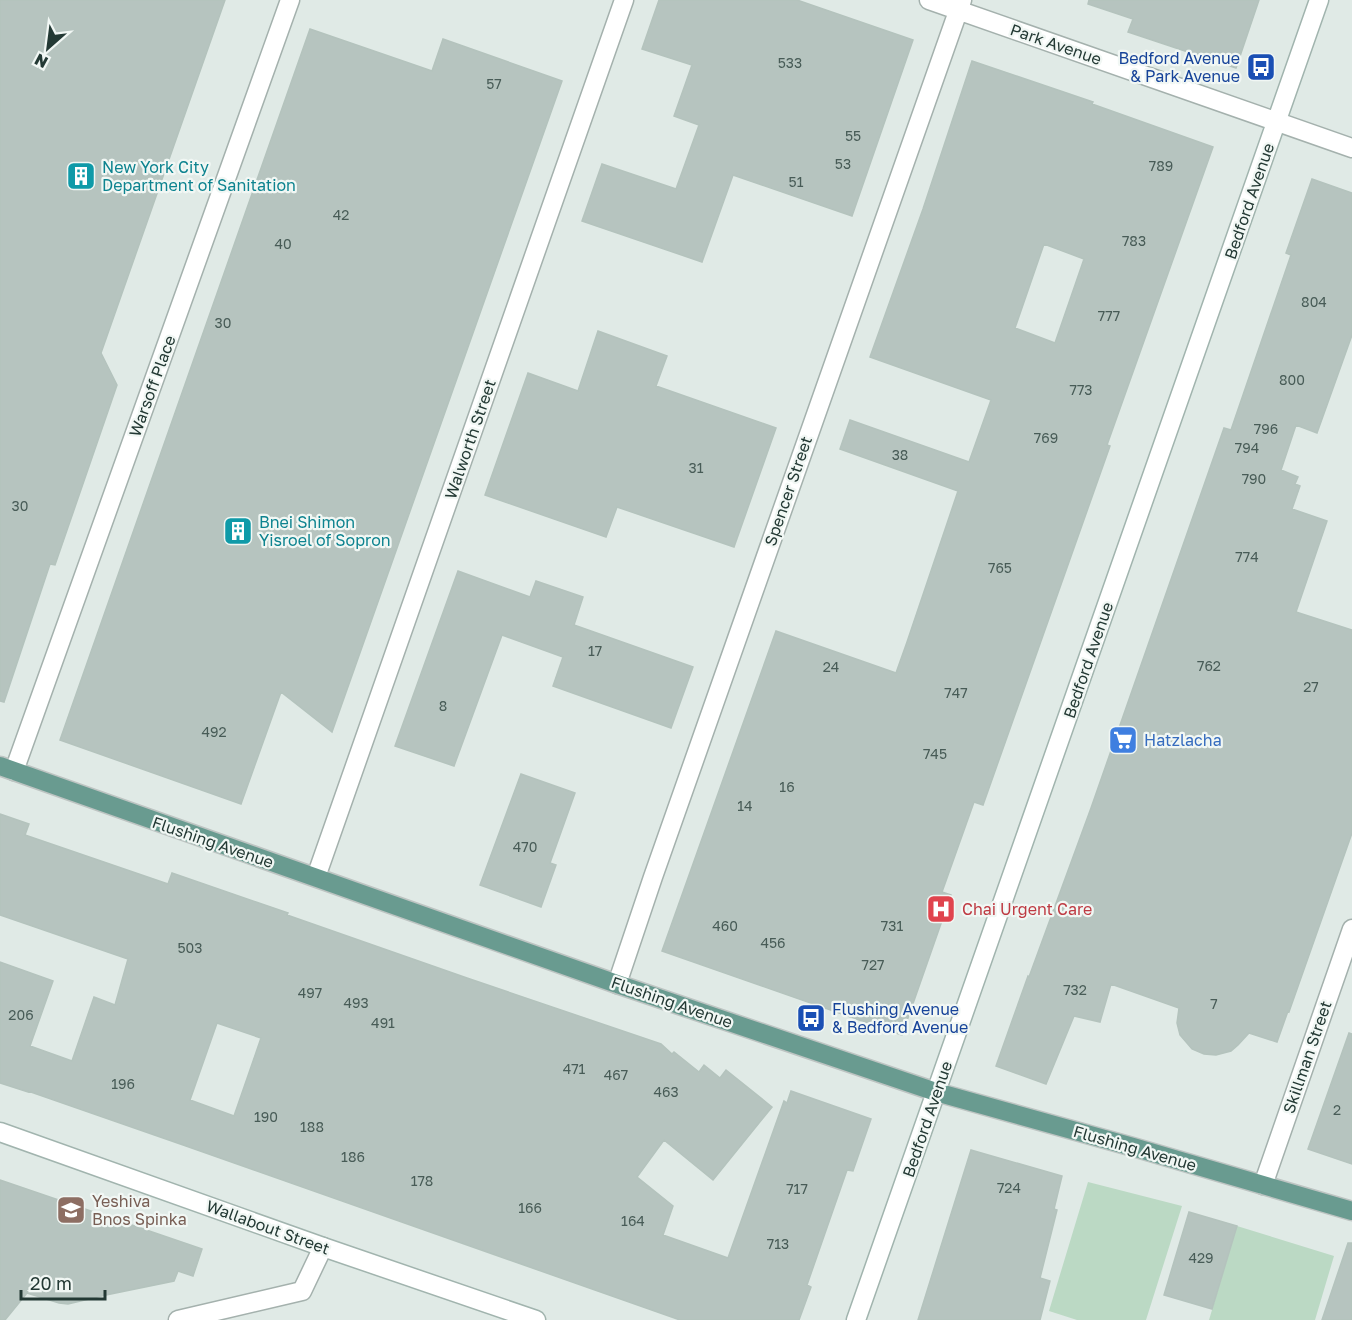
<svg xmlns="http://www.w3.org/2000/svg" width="1352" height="1320" viewBox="0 0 1352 1320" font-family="'Golos Text',sans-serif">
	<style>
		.green { fill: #bbd9c4 }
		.building { fill: #b6c4bf; stroke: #b4c3bd; stroke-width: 1.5; fill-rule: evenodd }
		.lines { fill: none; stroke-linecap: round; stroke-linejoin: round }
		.street-casing { stroke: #a4b1ad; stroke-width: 21 }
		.secondary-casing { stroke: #a1b4ae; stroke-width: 21 }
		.primary-casing { stroke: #bdc4c2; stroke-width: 21 }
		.street { stroke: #fff; stroke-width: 18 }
		.secondary { stroke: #fff; stroke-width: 18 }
		.primary { stroke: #699b90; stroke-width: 18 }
		.labels { text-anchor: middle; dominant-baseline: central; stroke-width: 4.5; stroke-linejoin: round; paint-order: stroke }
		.number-label { font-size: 14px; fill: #485c57 }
		.street-label { font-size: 16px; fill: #233934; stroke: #f1f7f4 }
		.transit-label { font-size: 16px; fill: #164399; stroke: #f1f7f4; text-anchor: end }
		.culture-label { font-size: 16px; fill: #0d838f; stroke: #f1f7f4; text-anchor: start }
		.shop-label { font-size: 16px; fill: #366cbe; stroke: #f1f7f4; text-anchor: start }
		.health-label { font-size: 16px; fill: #be3a42; stroke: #f1f7f4; text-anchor: start }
		.education-label { font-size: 16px; fill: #785e54; stroke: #f1f7f4; text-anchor: start }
	</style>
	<rect width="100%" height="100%" fill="#e0eae6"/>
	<path class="green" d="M1088 1182 1182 1206 1146 1320H1077L1049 1311Z
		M1237 1226 1334 1256 1315 1320H1209Z"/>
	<path class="building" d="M0 0H225L101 353 117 385 55 565 50 564 4 702 0 701Z
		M659 0H797L913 40 852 216 733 175 702 262 582 221 602 164 676 189 699 125 674 116 692 65 642 49Z
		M1089 0H1259L1236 68 1128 32 1133 19 1088 4Z
		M310 29 432 71 443 39 562 81 332 732 281 692 241 804 60 740Z
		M972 61 1093 102 1092 104 1213 147 1107 445 1110 446 983 805 974 802 942 892 951 895 902 1035 662 951 776 631 896 673 907 642 958 491 840 449 850 420 969 462 991 400 870 357 923 209ZM1044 244 1084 259 1055 343 1015 328Z
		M1312 179 1352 193V335L1317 433 1296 425 1281 470 1298 477 1295 484 1300 486 1292 509 1327 521 1296 612 1352 630V833L1289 1012 1288 1011 1277 1042 1249 1033 1238 1045 1231 1051 1216 1055 1204 1054 1192 1049 1180 1035 1177 1023 1179 1008 1111 984 1100 1022 1074 1016 1046 1084 996 1066 1028 976 1029 977 1091 808 1224 428 1231 430 1291 255 1286 253Z
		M598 331 667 356 656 386 776 428 734 547 617 507 606 537 485 495 528 373 578 391Z
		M458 571 530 597 536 581 583 597 574 625 693 667 671 728 553 686 563 657 502 635 454 766 395 746Z
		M521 774 575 793 550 863 556 865 541 907 480 885Z
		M0 814 29 824 25 835 168 884 172 873 288 913 287 915 467 978 661 1044 672 1054 674 1052 699 1072 704 1065 720 1078 726 1070 772 1107 713 1180 664 1140 637 1177 673 1206 663 1235 728 1258 784 1101 787 1103 791 1091 871 1119 853 1171 847 1170 807 1285 811 1287 799 1320H680L186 1146 28 1091V1092L0 1083V962L53 981 30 1046 72 1061 94 997 115 1005 128 959 0 915ZM217 1023 261 1038 234 1116 190 1100Z
		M1349 1033 1352 1034V1164L1308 1149Z
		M971 1150 1062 1176 1054 1209 1057 1210 1040 1278 1050 1281 1040 1320H918Z
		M0 1180 202 1249 193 1276 178 1271 174 1281 106 1295 68 1304 59 1303 27 1293 5 1320H0Z
		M1189 1212 1237 1226 1212 1309 1164 1295Z
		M1348 1243H1352V1320H1322Z"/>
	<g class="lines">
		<g class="street-casing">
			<path id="street" d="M929 0 1352 148
				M14 771 290 0
				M316 877 624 0
				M617 984 653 877 962 0
				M1263 1185 1352 929
				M178 1320 302 1291 323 1247"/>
		</g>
		<g class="secondary-casing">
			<path id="secondary" d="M0 1132 323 1247 536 1320
				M856 1320 1319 0"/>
		</g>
		<g class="primary-casing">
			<path id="primary" d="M0 766 617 984 936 1092 1133 1147 1352 1211"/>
		</g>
		<use href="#street" class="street"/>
		<use href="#secondary" class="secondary"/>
		<use href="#primary" class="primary"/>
	</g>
	<defs>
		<g id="bus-square" transform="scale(1.5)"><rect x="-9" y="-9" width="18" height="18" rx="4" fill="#1a4fb4" stroke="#f1f7f4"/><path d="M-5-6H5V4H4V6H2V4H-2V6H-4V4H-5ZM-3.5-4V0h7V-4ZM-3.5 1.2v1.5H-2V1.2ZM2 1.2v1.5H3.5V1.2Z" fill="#fff"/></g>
		<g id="building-square" transform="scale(1.5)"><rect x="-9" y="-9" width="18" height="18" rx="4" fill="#0f9aa8" stroke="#f1f7f4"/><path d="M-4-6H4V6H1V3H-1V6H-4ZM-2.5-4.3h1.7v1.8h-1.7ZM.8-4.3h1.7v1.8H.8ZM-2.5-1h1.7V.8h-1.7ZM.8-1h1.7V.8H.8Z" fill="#fff"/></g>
		<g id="supermarket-square" transform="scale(1.5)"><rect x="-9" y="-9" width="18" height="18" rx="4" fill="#3f7fe0" stroke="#f1f7f4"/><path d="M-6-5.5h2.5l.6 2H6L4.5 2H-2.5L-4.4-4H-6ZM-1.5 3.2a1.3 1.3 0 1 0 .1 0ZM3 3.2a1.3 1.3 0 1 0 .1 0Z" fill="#fff"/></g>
		<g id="hospital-square" transform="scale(1.5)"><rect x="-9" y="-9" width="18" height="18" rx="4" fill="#e0444e" stroke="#f1f7f4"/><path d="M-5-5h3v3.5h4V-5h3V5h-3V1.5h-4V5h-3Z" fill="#fff"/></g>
		<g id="school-square" transform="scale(1.5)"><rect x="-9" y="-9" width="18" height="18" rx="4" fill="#8d6e63" stroke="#f1f7f4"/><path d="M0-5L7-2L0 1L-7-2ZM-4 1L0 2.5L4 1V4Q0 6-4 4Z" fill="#fff"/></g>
	</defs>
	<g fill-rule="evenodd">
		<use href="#bus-square" x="1261" y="67"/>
		<use href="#building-square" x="81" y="176"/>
		<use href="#building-square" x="238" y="531"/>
		<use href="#supermarket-square" x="1123" y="740"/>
		<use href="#hospital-square" x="941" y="909"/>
		<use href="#bus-square" x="811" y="1018"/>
		<use href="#school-square" x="71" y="1210"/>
	</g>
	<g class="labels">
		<g class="number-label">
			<text x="790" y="62">533</text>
			<text x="494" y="83">57</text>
			<text x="853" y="135">55</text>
			<text x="843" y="163">53</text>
			<text x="1161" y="165">789</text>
			<text x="796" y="181">51</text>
			<text x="341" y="214">42</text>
			<text x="1134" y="240">783</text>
			<text x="283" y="243">40</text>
			<text x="1314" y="301">804</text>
			<text x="1109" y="315">777</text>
			<text x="223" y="322">30</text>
			<text x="1292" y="379">800</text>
			<text x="1081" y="389">773</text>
			<text x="1266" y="428">796</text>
			<text x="1046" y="437">769</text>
			<text x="1247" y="447">794</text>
			<text x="900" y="454">38</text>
			<text x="696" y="467">31</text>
			<text x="1254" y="478">790</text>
			<text x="20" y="505">30</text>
			<text x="1247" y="556">774</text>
			<text x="1000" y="567">765</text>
			<text x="595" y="650">17</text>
			<text x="1209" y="665">762</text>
			<text x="831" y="666">24</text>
			<text x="1311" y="686">27</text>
			<text x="956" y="692">747</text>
			<text x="443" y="705">8</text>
			<text x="214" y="731">492</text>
			<text x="935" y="753">745</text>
			<text x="787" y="786">16</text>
			<text x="745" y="805">14</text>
			<text x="525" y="846">470</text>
			<text x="725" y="925">460</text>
			<text x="892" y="925">731</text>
			<text x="773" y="942">456</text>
			<text x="190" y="947">503</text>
			<text x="873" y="964">727</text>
			<text x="1075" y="989">732</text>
			<text x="310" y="992">497</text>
			<text x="356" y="1002">493</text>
			<text x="1214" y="1003">7</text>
			<text x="21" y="1014">206</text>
			<text x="383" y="1022">491</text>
			<text x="574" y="1068">471</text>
			<text x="616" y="1074">467</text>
			<text x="123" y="1083">196</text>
			<text x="666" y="1091">463</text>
			<text x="1337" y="1109">2</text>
			<text x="266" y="1116">190</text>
			<text x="312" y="1126">188</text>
			<text x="353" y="1156">186</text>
			<text x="422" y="1180">178</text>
			<text x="1009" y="1187">724</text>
			<text x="797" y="1188">717</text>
			<text x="530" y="1207">166</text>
			<text x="633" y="1220">164</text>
			<text x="778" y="1243">713</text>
			<text x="1201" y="1257">429</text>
		</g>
		<g class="street-label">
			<text transform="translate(1056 44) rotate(19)">Park Avenue</text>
			<text transform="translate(1249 201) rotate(-71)">Bedford Avenue</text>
			<text transform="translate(152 386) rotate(-70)">Warsoff Place</text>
			<text transform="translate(470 439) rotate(-71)">Walworth Street</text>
			<text transform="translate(788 491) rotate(-71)">Spencer Street</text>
			<text transform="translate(1088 660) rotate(-71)">Bedford Avenue</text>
			<text transform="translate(213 842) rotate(19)">Flushing Avenue</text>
			<text transform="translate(672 1002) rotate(19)">Flushing Avenue</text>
			<text transform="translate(1307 1057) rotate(-71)">Skillman Street</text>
			<text transform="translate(927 1119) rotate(-71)">Bedford Avenue</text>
			<text transform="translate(1135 1148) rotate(16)">Flushing Avenue</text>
			<text transform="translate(268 1227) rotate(20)">Wallabout Street</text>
		</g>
		<g class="transit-label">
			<text x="1240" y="58">Bedford Avenue<tspan x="1240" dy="18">&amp; Park Avenue</tspan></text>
			<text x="832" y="1009" text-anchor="start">Flushing Avenue<tspan x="832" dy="18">&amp; Bedford Avenue</tspan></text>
		</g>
		<g class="culture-label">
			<text x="102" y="167">New York City<tspan x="102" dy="18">Department of Sanitation</tspan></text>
			<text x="259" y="522">Bnei Shimon<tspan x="259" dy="18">Yisroel of Sopron</tspan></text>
		</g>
		<g class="shop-label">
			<text x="1144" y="740">Hatzlacha</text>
		</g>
		<g class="health-label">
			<text x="962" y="909">Chai Urgent Care</text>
		</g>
		<g class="education-label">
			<text x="92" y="1201">Yeshiva<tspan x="92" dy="18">Bnos Spinka</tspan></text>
		</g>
	</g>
	<g transform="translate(48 48) rotate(208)" stroke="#f1f7f4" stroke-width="4.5" paint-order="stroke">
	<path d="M0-4.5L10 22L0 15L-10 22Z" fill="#233934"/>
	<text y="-9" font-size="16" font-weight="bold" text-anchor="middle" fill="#233934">N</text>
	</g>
	<path d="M21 1290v9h84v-9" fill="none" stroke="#233934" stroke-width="3"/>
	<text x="30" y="1290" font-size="18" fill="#233934" stroke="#f1f7f4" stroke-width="4.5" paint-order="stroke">20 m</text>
</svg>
